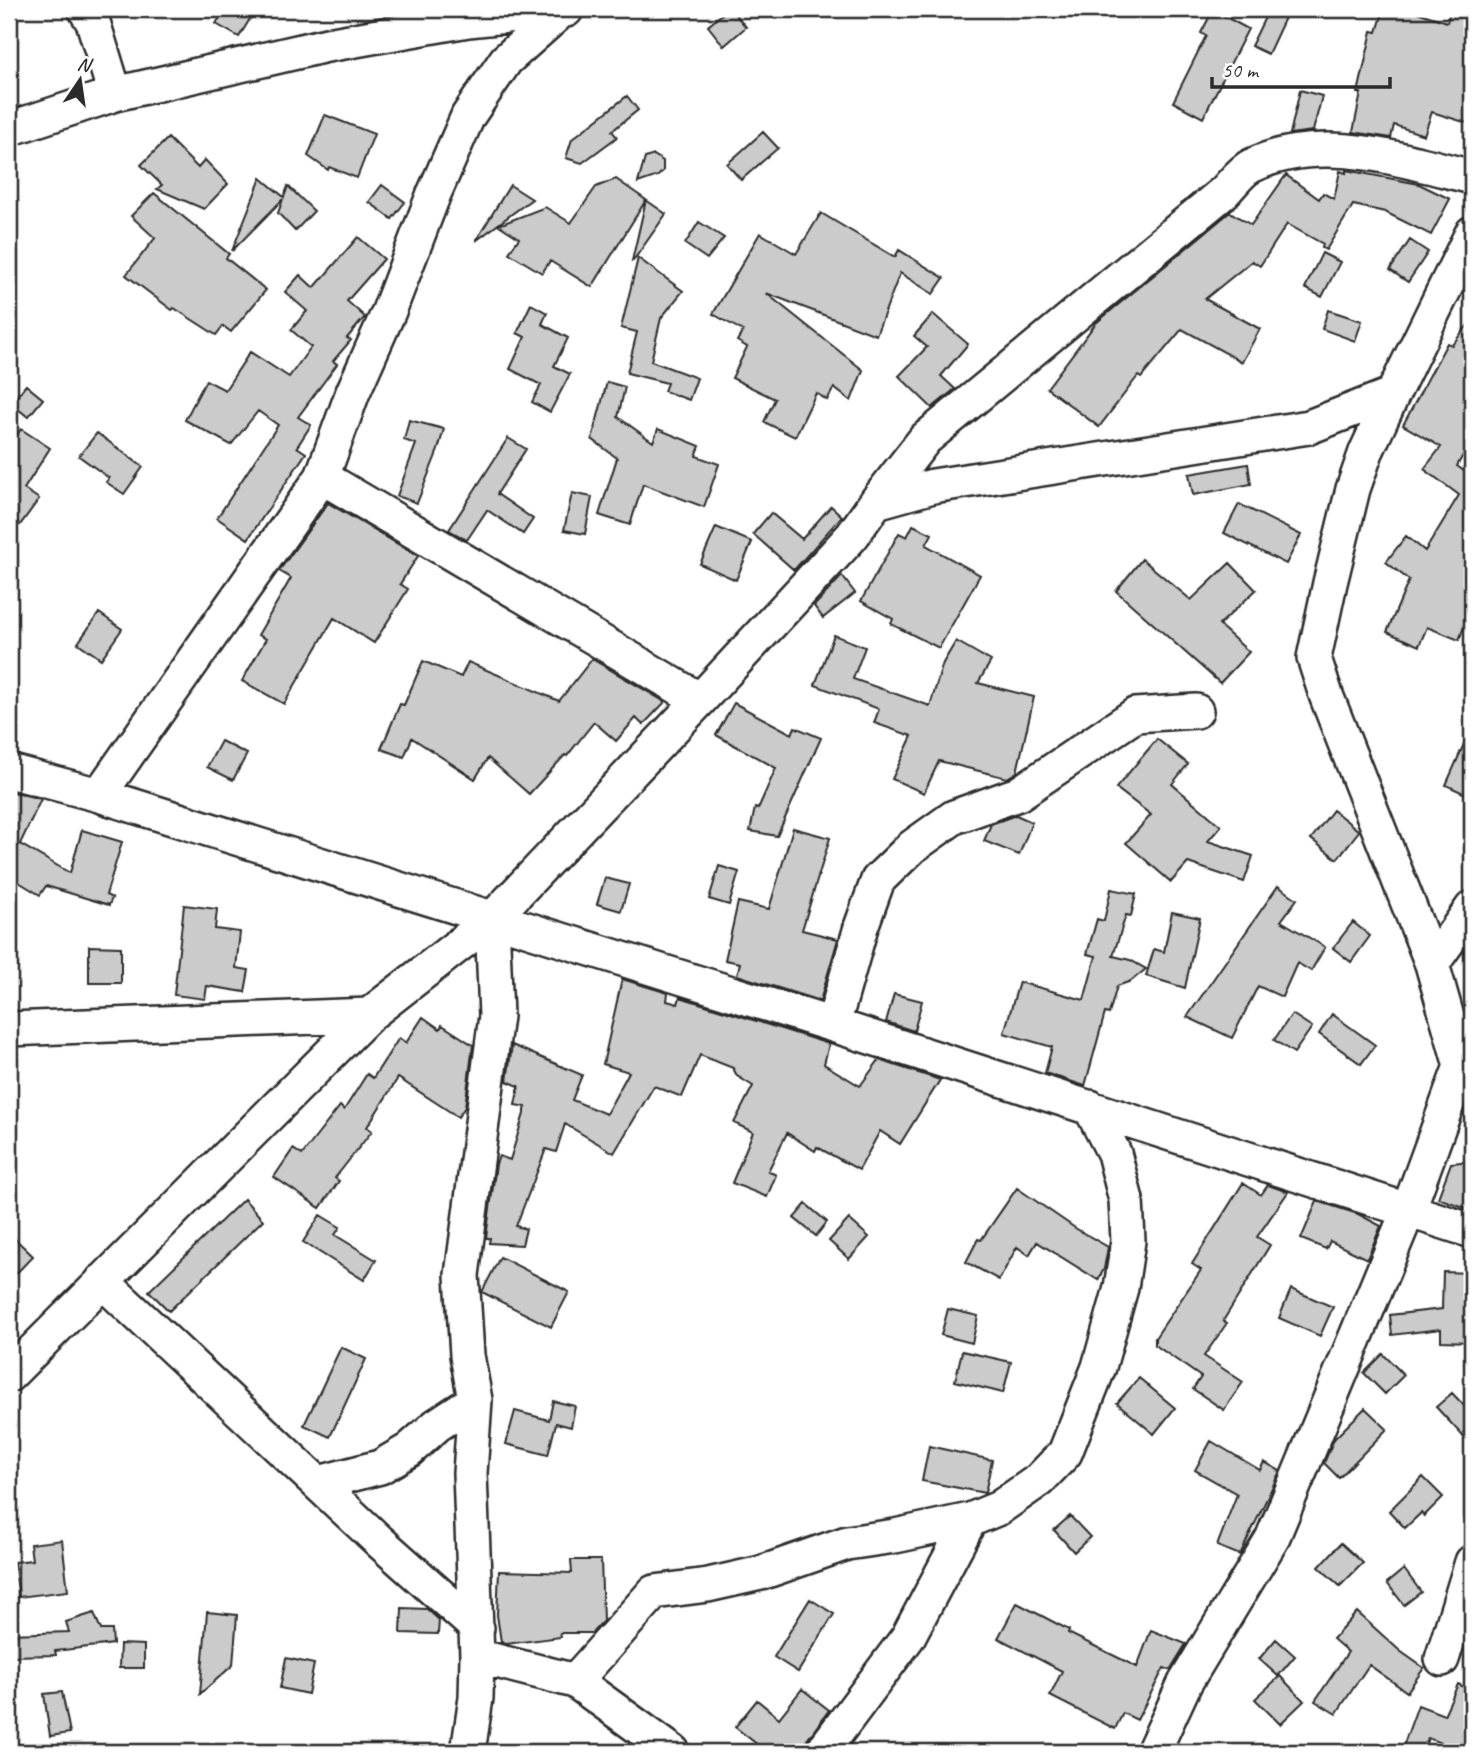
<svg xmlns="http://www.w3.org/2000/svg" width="1481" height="1761" viewBox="0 0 1481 1761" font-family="Caveat,sans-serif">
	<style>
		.building { fill: #cbcbcb; stroke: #2b2b2b; stroke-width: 2 }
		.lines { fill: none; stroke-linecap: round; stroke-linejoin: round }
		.minor-casing { stroke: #2b2b2b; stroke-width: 38 }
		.minor { stroke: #fff; stroke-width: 33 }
	</style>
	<rect width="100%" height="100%" fill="#fff"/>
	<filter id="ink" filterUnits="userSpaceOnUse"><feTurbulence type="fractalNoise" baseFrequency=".0143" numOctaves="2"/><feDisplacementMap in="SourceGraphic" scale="14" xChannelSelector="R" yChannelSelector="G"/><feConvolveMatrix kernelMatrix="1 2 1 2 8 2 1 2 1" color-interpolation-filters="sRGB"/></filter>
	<g filter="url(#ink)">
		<path class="building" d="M225 9H256L239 37 216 24Z
			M728 9H731L746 27 724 46 708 26Z
			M1269 9H1289L1268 54 1251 46Z
			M1384 9H1408L1447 22 1451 9H1472V107L1467 123 1432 112 1424 135 1394 125 1391 138 1353 132 1361 93H1358L1372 31 1377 32Z
			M1213 10 1248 29 1203 118 1173 102 1206 36 1201 33Z
			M1300 90 1322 96 1313 131 1290 134Z
			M627 96 638 110 612 131 617 137 582 163 566 158 572 139Z
			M325 115 374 134 357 178 329 167 328 170 308 156Z
			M763 132 778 148 741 180 727 164Z
			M168 138 198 168 205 160 228 184 204 209 157 189 162 185 141 165Z
			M654 155 663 161V171L658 176 638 183 645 158Z
			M1346 170 1419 184 1450 199 1431 235 1385 212 1353 205 1326 250 1322 248 1323 244 1287 224 1260 266 1252 261 1205 299 1260 329 1242 362 1182 329 1141 378 1138 376 1099 427 1047 388 1096 323 1230 212 1251 225 1286 175 1319 199 1323 193 1334 199 1340 171 1346 173Z
			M261 178 284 197 288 186 314 211 295 231 278 213 283 199 232 251Z
			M616 179 646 200 592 287 550 261 542 273 509 253 519 238 499 225 545 207 571 223 596 187Z
			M382 185 405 202 392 219 369 202Z
			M510 185 532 199 477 240V239Z
			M154 193 229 254 226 258 266 290 231 332 223 326 216 335 174 308 172 310 126 275 155 238 131 216Z
			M646 200 666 214 633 261H632Z
			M821 213 895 257 899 250 944 278 933 294 900 273 876 335 766 293 863 370 851 401 834 388 827 400 816 393 795 437 764 422 775 399 732 378 747 347 737 341 743 331 713 314 760 233 796 254Z
			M699 222 724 238 707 259 685 244Z
			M358 237 384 259 347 301 365 317 347 338 351 340 333 361 337 364 298 417 311 425 297 447 306 453 248 539 217 518 278 425 258 411 231 445 185 420 206 380 225 390 250 352 289 377 311 347 291 330 307 311 285 292 300 275 314 288Z
			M1410 240 1428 252 1408 282 1390 270Z
			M1322 253 1340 262 1322 297 1305 288Z
			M638 258 683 291 661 318 651 361 697 378 689 400 664 391 667 383 627 373 637 332 621 328Z
			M531 304 547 313 542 324 568 338 554 366 570 374 550 412 532 402 541 385 510 369 525 337 517 333Z
			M1328 310 1362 321 1355 341 1322 329Z
			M933 314 968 344 941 376 955 389 932 408 899 376 927 347 914 336Z
			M1472 320V439L1457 466 1471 476 1472 473V597L1469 611H1470L1459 640 1427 627 1419 646 1387 632 1409 580 1386 562 1406 536 1425 551 1459 495 1424 469 1441 447 1403 425 1447 343 1452 345Z
			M607 382 625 387 618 417 653 442 658 429 700 446 696 456 719 464 704 507 643 484 630 525 599 515 617 458 592 439Z
			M26 385 43 399 28 417 11 403Z
			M409 420 444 429 438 450 417 503 397 496 416 444 404 440Z
			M21 429 50 448 24 489 39 499 20 525 9 517V447Z
			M97 433 143 467 124 494 106 482 109 478 79 456Z
			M508 438 526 449 497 494 533 519 523 534 487 510 467 540 449 530Z
			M1248 464 1251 484 1193 495 1189 474Z
			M572 493 592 497 585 534 564 530Z
			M328 503 418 556 400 584 408 589 374 643 334 618 284 704 242 681 266 639 258 635 291 578 279 571Z
			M1239 504 1301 535 1286 564 1224 533Z
			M831 506 842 516 794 570 753 534 771 513 802 539Z
			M913 525 932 534 926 545 980 575 939 648 891 624 893 619 861 601 899 533 907 537Z
			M716 527 752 542 736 580 700 564Z
			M1142 559 1191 600 1230 563 1256 590 1219 625 1249 652 1220 683 1116 591Z
			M842 576 855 593 823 618 814 606Z
			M99 613 122 629 101 659 78 643Z
			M834 635 865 647 853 679 930 706 943 663 956 641 991 661 978 683 1034 697 1017 772 1007 778 939 761 924 793 892 779 912 736 874 723 879 709 815 685Z
			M592 659 665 702 643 725 636 718 616 741 594 722 567 756 565 755 529 794 488 758 475 779 412 738 404 757 381 749 400 704 404 705 423 661 461 677 468 662 559 701Z
			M734 703 792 734 795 727 821 738 777 836 750 831 755 808 758 809 776 768 716 735Z
			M1472 726V797L1446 785Z
			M1157 739 1188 764 1172 784 1221 826 1208 841 1253 856 1244 882 1188 863 1171 882 1126 843 1151 815 1116 788Z
			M221 741 247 754 233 780 207 767Z
			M9 791 41 799 20 844 70 873 82 830 122 842 106 895 112 898 109 905 46 886 40 895 9 876Z
			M1333 810 1359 831 1337 859 1311 839Z
			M1016 815 1032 822 1019 855 984 841 991 824Z
			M793 828 830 838 802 930 838 939 820 1001 737 975 740 963 725 960 738 902 769 909Z
			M719 866 739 872 729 905 709 899Z
			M605 878 629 884 621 911 597 904Z
			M1278 886 1297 899 1281 921 1325 947 1311 971 1297 963 1282 997 1258 986 1232 1038 1187 1017Z
			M1111 889 1136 894 1131 916 1126 915 1113 956 1130 960 1146 969 1131 981 1117 986 1109 1014 1105 1013 1085 1086 1045 1073 1052 1047 1004 1033 1019 982 1084 1000 1096 956 1087 954 1097 919 1104 921Z
			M184 905 217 909 215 929 240 932 236 968 249 970 245 992 207 986 205 999 174 995Z
			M1172 912 1200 918 1185 988 1146 976 1154 949 1164 952Z
			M1353 922 1370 936 1351 962 1333 948Z
			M89 946 121 947V983H89Z
			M622 979 668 993 667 1001 678 1004 680 997 829 1044 824 1064 860 1086 879 1060 940 1080 900 1144 880 1131 859 1170 817 1147 815 1151 787 1133 768 1171 776 1175 767 1197 732 1183 753 1132 734 1123 753 1086 737 1076 733 1068 700 1055 682 1097 654 1086 614 1153 565 1124 556 1152 546 1149 516 1226 526 1229 522 1245 489 1243 490 1238H486L496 1164 499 1156 510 1160 526 1107 515 1105 519 1086 507 1081 512 1045 582 1075 572 1100 606 1114 629 1072 603 1064Z
			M894 994 922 1001 914 1031 886 1022Z
			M1292 1014 1312 1027 1294 1053 1274 1040Z
			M1332 1014 1375 1045 1361 1064 1319 1034Z
			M423 1017 440 1029 442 1025 473 1045 465 1107 458 1117 398 1078 367 1127 372 1131 335 1178 339 1181 320 1208 274 1177 293 1149 302 1155 340 1106 344 1110 367 1074 373 1078 399 1038 406 1043Z
			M1472 1161V1210L1438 1198 1451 1163Z
			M1243 1183 1261 1195 1268 1185 1288 1192 1257 1237 1270 1245 1223 1321 1227 1323 1204 1356 1243 1382 1224 1410 1193 1389 1201 1377 1155 1345V1338L1201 1270 1192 1264Z
			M1017 1188 1075 1228 1108 1247 1104 1269 1098 1280 1037 1242 1029 1255 1017 1247 999 1280 966 1262 978 1239 981 1240Z
			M244 1199 263 1220 169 1311 149 1291Z
			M1317 1201 1358 1214 1381 1226 1367 1259 1330 1241 1326 1249 1301 1239Z
			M806 1204 827 1222 816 1236 794 1218Z
			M320 1215 340 1227 335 1235 376 1260 364 1280 303 1242Z
			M849 1219 869 1237 849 1259 829 1241Z
			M9 1233 33 1256 9 1281Z
			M500 1257 569 1292 551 1327 482 1292Z
			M1443 1272 1472 1273V1342L1441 1341V1329L1392 1335 1390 1315 1442 1309Z
			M1291 1289 1333 1307 1320 1336 1279 1318Z
			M948 1309 978 1316 972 1343 941 1335Z
			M341 1347 366 1359 330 1437 304 1425Z
			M962 1351 1011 1362 1003 1393 955 1381Z
			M1383 1354 1404 1375 1385 1394 1364 1373Z
			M1139 1378 1175 1408 1154 1434 1117 1403Z
			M1452 1393 1472 1414V1446L1436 1407Z
			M553 1401 575 1406 571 1427 556 1423 548 1455 506 1444 515 1411 549 1420Z
			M1365 1408 1387 1429 1339 1478 1324 1463 1334 1439Z
			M1211 1441 1260 1470 1264 1462 1280 1471 1240 1555 1217 1546 1237 1494 1195 1470Z
			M929 1446 992 1460 985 1493 922 1481Z
			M1423 1477 1443 1497 1424 1516 1421 1513 1405 1528 1389 1511Z
			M1070 1516 1090 1537 1074 1552 1054 1530Z
			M62 1540 68 1591 19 1597 14 1562 32 1560 30 1544Z
			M1341 1543 1363 1563 1340 1586 1319 1567Z
			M571 1560H601L603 1621 592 1633H560L561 1637 506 1644 501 1642 497 1615 499 1571 572 1573Z
			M1404 1569 1421 1592 1404 1605 1387 1583Z
			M810 1599 834 1614 798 1672 774 1657Z
			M1017 1603 1069 1630 1068 1633 1137 1667 1151 1630 1186 1644 1170 1670 1164 1668 1137 1720 1123 1713 1115 1729 1050 1696 1062 1671 998 1638Z
			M402 1608 427 1609 439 1620 438 1634 401 1633Z
			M207 1612 237 1615 233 1665 200 1694Z
			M1357 1612 1400 1651 1424 1668 1407 1692 1369 1665 1336 1714 1315 1701 1348 1652 1333 1639Z
			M94 1613 101 1630H112L113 1644 55 1651 56 1655 9 1656V1634L69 1632 66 1622Z
			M1276 1639 1295 1656 1278 1676 1259 1659Z
			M120 1644 144 1645V1668H119Z
			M286 1658 314 1664 308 1694 280 1688Z
			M1280 1676 1304 1701 1280 1724 1255 1699Z
			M1458 1684 1472 1691V1733L1463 1752 1428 1738 1423 1752H1401L1418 1705 1444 1715Z
			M802 1689 829 1710 807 1740 803 1752H767L735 1727 757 1700 779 1718Z
			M62 1692 70 1733 50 1736 44 1694Z"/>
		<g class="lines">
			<g class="minor-casing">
				<path id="minor" d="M85 9 93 22 115 94
					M9 129 115 94 327 45 468 20 566 10
					M1393 394 1366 452 1353 489 1330 583 1314 658 1326 695 1432 964 1461 1066 1472 1085
					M322 477 700 700
					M876 502 925 439 1224 192C1232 184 1241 171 1251 166 1320 132 1402 160 1472 177
					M9 771 99 795 833 1025 1472 1231
					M99 795 322 477 353 392 389 311 433 196 468 116 506 60 560 12
					M1432 964 1472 908
					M833 1025 861 927 878 880 912 847 954 817 1018 794 1135 715 1196 711
					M9 1029 369 1015
					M102 1281 379 1541 477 1628
					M9 1375 369 1015 492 919 700 700 852 536 876 502 933 486 1309 427 1393 394 1472 233
					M319 1483 380 1467 409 1450 437 1425 475 1400
					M477 1656 575 1681 654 1592 708 1585 761 1573 847 1543 895 1536 970 1520 999 1508 1039 1480 1065 1453 1099 1367 1121 1288 1128 1241 1126 1200 1114 1153 1090 1107
					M1442 1659 1472 1562
					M575 1681 673 1752
					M468 1752 476 1698 477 1656 470 1473 475 1400 467 1355 462 1275 496 1016 492 919
					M822 1752 908 1637 970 1520
					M1153 1752 1185 1683 1272 1539 1408 1211 1461 1066"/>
			</g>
			<use href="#minor" class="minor"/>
		</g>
	</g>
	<rect width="1481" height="1761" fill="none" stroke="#fff" stroke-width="35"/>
	<rect x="18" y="18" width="1446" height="1726" fill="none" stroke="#2b2b2b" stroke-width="2.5" filter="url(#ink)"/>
	<g transform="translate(80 80) rotate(13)" stroke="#ffffff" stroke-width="5" paint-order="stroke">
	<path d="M0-5L12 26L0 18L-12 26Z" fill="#2b2b2b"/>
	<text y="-10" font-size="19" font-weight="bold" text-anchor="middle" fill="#2b2b2b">N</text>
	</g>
	<path d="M1212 77v10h178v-10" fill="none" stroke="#2b2b2b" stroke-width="3.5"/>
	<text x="1222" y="77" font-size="21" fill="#2b2b2b" stroke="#ffffff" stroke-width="5" paint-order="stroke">50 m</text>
</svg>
